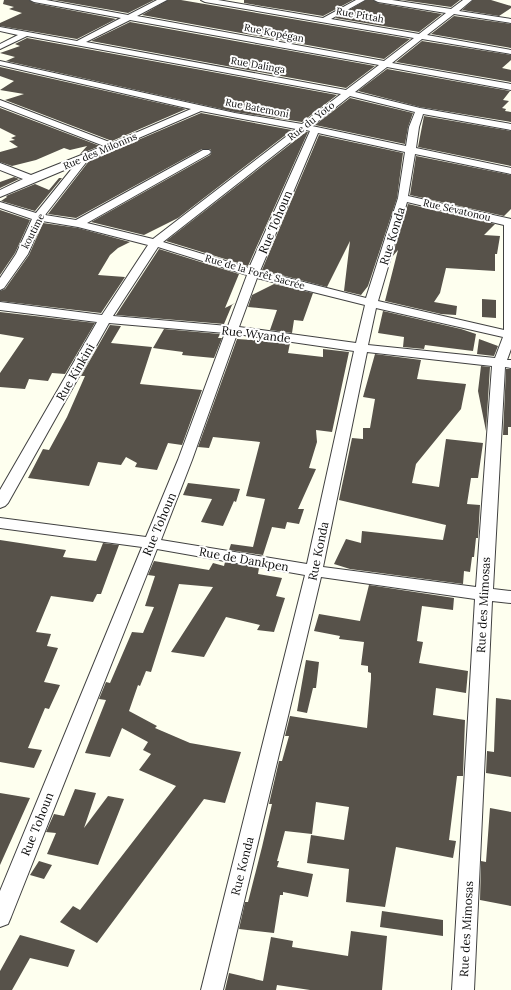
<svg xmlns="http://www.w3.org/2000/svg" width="511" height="990" viewBox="0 0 511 990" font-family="Lora,serif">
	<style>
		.building { fill: #57524a }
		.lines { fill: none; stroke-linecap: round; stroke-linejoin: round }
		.minor-casing { stroke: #414141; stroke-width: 2 }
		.minor { fill: #fff; fill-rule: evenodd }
		.labels { text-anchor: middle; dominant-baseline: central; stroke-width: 4; stroke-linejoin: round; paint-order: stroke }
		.far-street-label { font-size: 10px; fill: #0e0e0e; stroke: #fff }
		.street-label { font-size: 12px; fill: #0e0e0e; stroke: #fff }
	</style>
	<rect width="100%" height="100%" fill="#feffef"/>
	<path class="building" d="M4 0H29L34 3 116 19 77 39 0 26V23L22 13 9 9 14 7 3 4Z
		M54 0H154L128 13Z
		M168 0H181L410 39 384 59 142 15Z
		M244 0H353L323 16 244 3Z
		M366 0H373L378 3 442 14 419 32 335 18Z
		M402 0H460L451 7Z
		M473 0H491L511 6V8L499 16 462 10Z
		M454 16 511 24V48L431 34Z
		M130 22 375 66 346 88 91 41Z
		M27 38 337 95 302 122 235 112 6 61 15 57 0 53 20 46 15 44Z
		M422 41 511 55V60L502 68 511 70V82L396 62Z
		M0 67 186 109 112 141 5 100 24 94 0 90 14 81 0 76Z
		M387 69 510 91 503 100 509 101 502 108 506 109 505 111 511 112V122L420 107 358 91Z
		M350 98 413 113 408 127 405 144 315 125Z
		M0 108 100 146 80 154 87 146 70 150 64 148 36 160 12 166 0 162V152L18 147 9 141 15 140 11 138 16 136 0 128Z
		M201 113 292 130 178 218 144 235 91 222 210 155 212 152 210 149H202L76 218 48 214 89 161Z
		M424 116 511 131V166L418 147Z
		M306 132H308L248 266 166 241Z
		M319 135 403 153 397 198 368 286 361 295 344 291 350 241 327 287 262 270Z
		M416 156 511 175V209L504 216 410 195Z
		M14 177 19 179 0 188V182Z
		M59 178H62L35 211 1 201 7 197 6 196 35 184 49 190Z
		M408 204 495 224 484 235 500 236 497 254H495V271L446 268 440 293 434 302 457 306 456 315 441 314 385 301 398 250 392 257Z
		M0 210 30 220 15 253 0 275Z
		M43 223 78 228 130 242 118 248 110 255 98 275 125 277 101 313 0 301V291L5 289 29 255Z
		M159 249 239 274 225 308 235 303 232 305 224 324 116 315Z
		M274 284 313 293 303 321 294 320 292 333 270 330 277 310 248 307 252 295Z
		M482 299 496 300V318L482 317Z
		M383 311 461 329 476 334 473 351 425 345 424 349 403 347 404 337 378 333Z
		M0 312 95 323 65 374 52 373 48 381 29 379 25 389 0 387V373L24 338 0 334Z
		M110 325 121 326 111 343 152 347 140 384 202 390 182 445 168 443 157 470 135 467 137 463 126 457 121 465 98 462 89 486 28 478 43 449 49 450 67 417 85 376H81Z
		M164 329 220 334 218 338H222L214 358 182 355 183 352 153 348Z
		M237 339 266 341V340L290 343 288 353 323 357V349L349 352 332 432 316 430 317 442 309 468 316 469 298 509H304L299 524 287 522 285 529 272 527 263 555 229 550 231 544 253 547 265 499 246 496 260 442 213 437 209 448 198 447Z
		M479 339 498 346 494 356 477 354Z
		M375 354 421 360 417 379 466 384 461 409 416 464 412 483 439 487 446 439 483 443 478 478H471L467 504 480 505 478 538H476L474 557H472L470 572 464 571 463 584 350 569 334 564 346 539 361 543 362 531 443 540 446 525 339 500 352 438 363 439V428H370L375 399 363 397Z
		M481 366 490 367 486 431 478 391Z
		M506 369H511V427H508V435H503Z
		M188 483 240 489 236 502 234 501 223 526 201 522 212 499 183 495Z
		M0 540 66 550 63 557 96 561 103 543 119 545 101 594H97L93 602 51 596 36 632 51 634 47 646 58 648 44 682 60 685 49 709 45 708 28 748 42 750 34 768 0 762Z
		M154 561 209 570 213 563 224 566 225 562 259 568 258 574 282 578 276 596 285 598 274 632 257 630 260 625 226 617 204 657 171 652 213 587 179 584 151 672 146 671 140 686 138 685 129 711 157 726 155 728 190 743 241 752 225 803 204 799 97 943 60 922 73 906 80 910 176 786 139 770 151 754 143 750 148 742 122 728 110 757 85 753 106 700 99 699 106 682 110 683 132 632 143 633 154 607 145 606 155 576 148 575Z
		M369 585 454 598 453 610 422 606 417 641 423 642 419 663 468 671 466 693 436 688 433 715 465 720 463 776H457L449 840 456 841 453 858 396 847 385 907 346 902 349 869 307 863 311 835 344 840 349 807 316 802 312 834 285 831 277 861H279L277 867 313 874 308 897 283 892V895H280L274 933 239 929 245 902H248L262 847 272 804H269L279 761H282L289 736H285L290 716 367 728 371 679V673L368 672V666L361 665 364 642 339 639 340 636 314 631 319 614 360 621Z
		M306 660 319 662 316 688H313L307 713 297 711Z
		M496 698 511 700V777L486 773 487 751 494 752Z
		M75 789 96 793 84 828 108 796 124 799 98 865 47 854 56 833 46 832 54 814 64 816Z
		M0 793 30 798 0 865Z
		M490 808 511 812V906L480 900 481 861 486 862Z
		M39 861 52 865 44 879 30 875Z
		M382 911 443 920V936L380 927Z
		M351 931 387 936 382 990H310L277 985 276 990H225L229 973 263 981 271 937 293 941 292 947 348 956Z
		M20 935 75 950 68 967 30 958 12 990H0V971Z"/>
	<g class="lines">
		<g class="minor-casing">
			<path id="minor" d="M30 0H46L128 15 157 0H167L137 16 384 61 414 38 205 2 201 0H218L323 18 356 0H365L331 19 419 34 446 13 378 2 374 0H392L451 9 463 0H472L459 11 511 19V23L454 14 427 35 511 50V54L422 39 392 63 511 84V90L387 67 355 92 420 108 511 124V130L423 114 419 127 416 148 511 168V174L415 154 408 196 511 219V349L507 360H511V368L505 367 493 589 511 591V603L492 601 474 990H452L475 599 321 577 223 990H201L305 575 157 549 11 917 8 924 0 927V891L142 547 0 528V518L146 537 178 460 225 333 109 323 8 503 5 506 0 508V490L97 322 0 310V302L102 315 148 245 78 227 42 221 28 254 4 288 0 290V278L16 254 32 219 0 208V202L36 213 74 166 0 197V190L23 179 0 170V163L31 175 104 146 0 106V100L112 143 191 109 0 65V61L235 113 302 124 341 94 27 36 0 49V44L18 35 0 31V27L77 41 121 18 34 2ZM130 20 379 65 346 90 86 42ZM350 96 415 112 409 127 406 146 312 126ZM201 111 296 129 153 239 87 223 209 154 211 152 209 150H203L76 220 45 215 88 160ZM306 130 310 131 249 268 163 242ZM318 133 405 152 398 198 366 298 260 271ZM407 202 504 225V330L378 301ZM158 247 247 275 228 326 113 316ZM257 278 365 305 356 343 239 327ZM376 308 503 337 495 358 368 345ZM237 334 354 351 307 564 161 540 192 460ZM367 352 492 366 476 587 323 567Z"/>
		</g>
		<use href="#minor" class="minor"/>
	</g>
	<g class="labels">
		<g class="far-street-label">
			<text transform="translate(360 15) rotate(10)">Rue Pittah</text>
			<text transform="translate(274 33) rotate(11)">Rue Kopégan</text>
			<text transform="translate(258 65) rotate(10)">Rue Dalinga</text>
			<text transform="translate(257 108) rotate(11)">Rue Batemoni</text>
			<text transform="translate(311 121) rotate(-38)">Rue du Yoto</text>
			<text transform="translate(100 151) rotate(-23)">Rue des Milonins</text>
			<text transform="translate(457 210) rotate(13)">Rue Sévatonou</text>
			<text transform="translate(33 231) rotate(-63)">koutime</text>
			<text transform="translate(255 272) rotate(16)">Rue de la Forêt Sacrée</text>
		</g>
		<g class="street-label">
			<text transform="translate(275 222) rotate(-67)">Rue Tohoun</text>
			<text transform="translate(392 236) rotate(-73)">Rue Konda</text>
			<text transform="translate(256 334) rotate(7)">Rue Wyande</text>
			<text transform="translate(75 372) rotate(-60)">Rue Kinkini</text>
			<text transform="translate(159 524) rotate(-67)">Rue Tohoun</text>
			<text transform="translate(318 551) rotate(-78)">Rue Konda</text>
			<text transform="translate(244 559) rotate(10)">Rue de Dankpen</text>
			<text transform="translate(483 605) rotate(-87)">Rue des Mimosas</text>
			<text transform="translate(37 824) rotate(-68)">Rue Tohoun</text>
			<text transform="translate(242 866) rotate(-76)">Rue Konda</text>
			<text transform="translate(466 929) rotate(-87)">Rue des Mimosas</text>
		</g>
	</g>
</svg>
